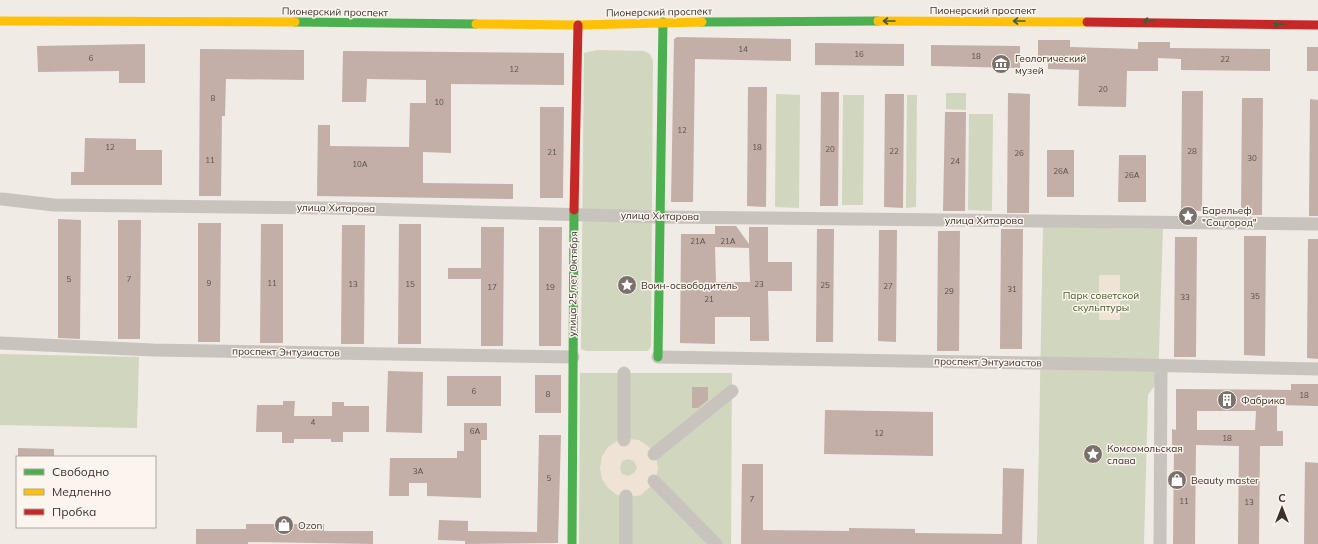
<svg xmlns="http://www.w3.org/2000/svg" width="1318" height="544" viewBox="0 0 1318 544" font-family="Mulish,sans-serif">
	<style>
		.green { fill: #d1d6bf }
		.plaza { fill: #eee3d5; fill-rule: evenodd }
		.building { fill: #c3afa7; fill-rule: evenodd }
		.lines { fill: none; stroke-linecap: round; stroke-linejoin: round }
		.street { stroke: #c9c3be; stroke-width: 13 }
		.fast { stroke: #4caf50; stroke-width: 9 }
		.slow { stroke: #ffc107; stroke-width: 9 }
		.jam { stroke: #c62828; stroke-width: 9 }
		.oneway { stroke: #415c38 }
		.labels { text-anchor: middle; dominant-baseline: central; stroke-width: 3; stroke-linejoin: round; paint-order: stroke }
		.number-label { font-size: 8px; fill: #5d504a }
		.street-label { font-size: 10px; fill: #3b302b; stroke: #fbf5ee }
		.poi-label { font-size: 10px; fill: #3b302b; stroke: #fbf5ee; text-anchor: start }
		.park-label { font-size: 10px; fill: #4a5a2e; stroke: #fbf5ee }
	</style>
	<rect width="100%" height="100%" fill="#f0ebe5"/>
	<path class="green" d="M597 50 644 51 650 54 653 61 651 346 648 351H586L581 349 584 53Z
		M946 93H966V110L946 109Z
		M776 94 800 95 799 208 775 207Z
		M843 95H864L863 205H842Z
		M907 95H917L916 207 906 208Z
		M969 114H993L992 211 968 210Z
		M1043 227 1163 229 1158 381 1148 395 1144 544H1037Z
		M0 354 139 357 137 428 0 425Z
		M580 373H732L731 544H579Z"/>
	<path class="plaza" d="M1099 275H1120V320H1099Z
		M629 439 639 440 649 447 656 457 658 468 656 477 649 488 641 495 629 497 617 495 608 488 602 479 600 468 602 456 608 447 617 441ZM628 459 634 461 637 468 634 473 628 476 622 474 620 468 622 461Z"/>
	<path class="building" d="M677 37 791 39V61L695 59 693 202H671L674 39Z
		M1038 40H1070V47L1138 49V42H1170V48L1270 49V71L1181 70V59L1158 58V71H1127L1126 107 1078 106 1079 70 1048 69V56H1038Z
		M815 43 904 44V66L815 65Z
		M145 44V83H119V71L38 72 37 46Z
		M931 45 1020 46V68L931 66Z
		M1307 47H1318V71H1307Z
		M200 49 304 50V80L226 79 225 116H222L221 196H199Z
		M343 51 564 53V85L451 84V153L423 152V183L513 184V199L317 196 318 125H330V146L409 147 410 103H426V80L367 79 366 102H342Z
		M748 87H767L766 207 747 206Z
		M1182 91H1203L1202 211 1181 210Z
		M821 92H839L838 206H820Z
		M1008 93 1030 94 1029 213H1007Z
		M885 94H904L903 208 884 207Z
		M1242 98H1263L1262 215H1241Z
		M1310 99 1318 100V216H1309Z
		M540 107H564L563 198H540Z
		M945 112H966L965 211H943Z
		M85 138 136 139V150H162V185H71V172H84Z
		M1047 150H1074V197H1047Z
		M1119 155H1146V202H1118Z
		M58 219 81 220 80 339 58 338Z
		M118 220H141L140 339H118Z
		M198 223H221L220 342H198Z
		M261 224H283V343H260Z
		M399 224H421V344H398Z
		M342 225H365L364 344H341Z
		M715 226H736L749 244V227H768V262H792V291H768L769 341H750V317H715V344L680 343 681 234H715ZM715 247 749 248 750 282H716Z
		M481 227H504L503 346H481V279H448V268H481Z
		M539 227H562L561 346H539Z
		M817 229H834L833 342H816Z
		M1001 229H1023L1022 349H1000Z
		M879 230H897L896 342 878 341Z
		M938 231H960L959 351H937Z
		M1244 236H1266L1265 356 1244 355Z
		M1175 237H1197L1196 357H1174Z
		M1308 239H1318V359L1307 358Z
		M388 371 423 372 422 433 386 432Z
		M535 375H561V413H535Z
		M447 376H501V406H447Z
		M1291 384H1318V406L1277 405V431H1283V446H1260L1259 544H1238L1239 446 1196 445 1195 544H1173L1174 445H1172V429L1176 430V389L1291 390ZM1197 411H1256L1255 430H1197Z
		M692 387H708V400L698 408H692Z
		M283 401H295L294 416H332V402H344V406H369V432H343V442H331V439H294V443H282V432H256L257 405H283Z
		M825 410 933 412V456L824 454Z
		M464 423H487V440H481V498L427 496V483H409V496H389L390 458H457V451H464Z
		M539 435H561L558 543 465 544V541L438 540 439 520 468 521V531L537 532Z
		M18 448 54 449V457H18Z
		M1305 462 1318 463V544H1304Z
		M742 464H763V530L849 531V528L915 529V533L1002 534 1003 468 1024 469 1022 544H741Z
		M246 524H324V531H373V544L248 542V544H196V529H246Z"/>
	<g class="lines">
		<path class="street" d="M2 199 54 205 330 208 660 217 1318 224
			M0 343 153 350 573 357
			M658 357 1098 364 1318 369
			M624 373V440
			M654 454 732 391
			M654 481 716 544
			M626 496V544
			M1160 544 1161 366"/>
		<path class="fast" d="M295 22 476 24
			M702 22 878 21
			M658 357 663 22
			M572 544 574 210"/>
		<path class="slow" d="M0 21 295 22
			M878 21 1087 22
			M476 24 578 25 702 22"/>
		<path class="jam" d="M1087 22 1318 25
			M574 210 578 25"/>
	</g>
	<defs><path id="oneway-shaft" d="M-6 0H5M1.5-3L5.5 0L1.5 3" fill="none" stroke-width="1.6" stroke-linecap="round" stroke-linejoin="round"/></defs>
	<g class="oneway">
		<use href="#oneway-shaft" transform="translate(889 21) rotate(180)"/>
		<use href="#oneway-shaft" transform="translate(1019 21) rotate(-180)"/>
		<use href="#oneway-shaft" transform="translate(1149 21) rotate(-180)"/>
		<use href="#oneway-shaft" transform="translate(1279 24) rotate(-179)"/>
	</g>
	<defs>
		<g id="museum-disc" transform="scale(1)"><circle r="9.5" fill="#7a716c" stroke="#fbf5ee"/><path d="M0-6L6-3V-2H-6V-3ZM-5-1h2V3h-2ZM-1-1h2V3h-2ZM3-1h2V3H3ZM-6 4H6V6H-6Z" fill="#fff"/></g>
		<g id="sight-disc" transform="scale(1)"><circle r="9.5" fill="#7a716c" stroke="#fbf5ee"/><path d="M0-6L1.8-2.2L6-1.7L2.9 1.2L3.7 5.4L0 3.3L-3.7 5.4L-2.9 1.2L-6-1.7L-1.8-2.2Z" fill="#fff"/></g>
		<g id="building-disc" transform="scale(1)"><circle r="9.5" fill="#7a716c" stroke="#fbf5ee"/><path d="M-4-6H4V6H1V3H-1V6H-4ZM-2.5-4.3h1.7v1.8h-1.7ZM.8-4.3h1.7v1.8H.8ZM-2.5-1h1.7V.8h-1.7ZM.8-1h1.7V.8H.8Z" fill="#fff"/></g>
		<g id="shop-disc" transform="scale(1)"><circle r="9.5" fill="#7a716c" stroke="#fbf5ee"/><path d="M-5-2.5h2.3a2.7 3.5 0 0 1 5.4 0H5L5.5 6h-11ZM-1.5-2.5h3a1.5 2.3 0 0 0-3 0Z" fill="#fff"/></g>
	</defs>
	<g fill-rule="evenodd">
		<use href="#museum-disc" x="1001" y="64"/>
		<use href="#sight-disc" x="1188" y="216"/>
		<use href="#sight-disc" x="627" y="285"/>
		<use href="#building-disc" x="1227" y="400"/>
		<use href="#sight-disc" x="1093" y="454"/>
		<use href="#shop-disc" x="1177" y="480"/>
		<use href="#shop-disc" x="284" y="525"/>
	</g>
	<g class="labels">
		<g class="number-label">
			<text x="743" y="49">14</text>
			<text x="859" y="54">16</text>
			<text x="976" y="56">18</text>
			<text x="91" y="58">6</text>
			<text x="1225" y="59">22</text>
			<text x="514" y="69">12</text>
			<text x="1103" y="89">20</text>
			<text x="213" y="98">8</text>
			<text x="439" y="102">10</text>
			<text x="682" y="130">12</text>
			<text x="110" y="147">12</text>
			<text x="757" y="147">18</text>
			<text x="830" y="149">20</text>
			<text x="894" y="151">22</text>
			<text x="1192" y="151">28</text>
			<text x="552" y="152">21</text>
			<text x="1019" y="153">26</text>
			<text x="1252" y="158">30</text>
			<text x="210" y="160">11</text>
			<text x="955" y="161">24</text>
			<text x="360" y="164">10А</text>
			<text x="1061" y="171">26А</text>
			<text x="1132" y="175">26А</text>
			<text x="698" y="241">21А</text>
			<text x="728" y="241">21А</text>
			<text x="69" y="279">5</text>
			<text x="129" y="279">7</text>
			<text x="209" y="283">9</text>
			<text x="272" y="283">11</text>
			<text x="353" y="284">13</text>
			<text x="410" y="284">15</text>
			<text x="759" y="284">23</text>
			<text x="825" y="285">25</text>
			<text x="888" y="286">27</text>
			<text x="492" y="287">17</text>
			<text x="550" y="287">19</text>
			<text x="1012" y="289">31</text>
			<text x="949" y="291">29</text>
			<text x="1255" y="296">35</text>
			<text x="1185" y="297">33</text>
			<text x="709" y="299">21</text>
			<text x="474" y="391">6</text>
			<text x="548" y="394">8</text>
			<text x="1304" y="395">18</text>
			<text x="313" y="422">4</text>
			<text x="475" y="431">6А</text>
			<text x="879" y="433">12</text>
			<text x="1227" y="438">18</text>
			<text x="418" y="471">3А</text>
			<text x="549" y="478">5</text>
			<text x="752" y="499">7</text>
			<text x="1184" y="501">11</text>
			<text x="1249" y="502">13</text>
		</g>
		<g class="street-label">
			<text x="983" y="10">Пионерский проспект</text>
			<text transform="translate(335 12) rotate(1)">Пионерский проспект</text>
			<text transform="translate(659 12) rotate(-1)">Пионерский проспект</text>
			<text transform="translate(336 208) rotate(1)">улица Хитарова</text>
			<text transform="translate(660 216) rotate(1)">улица Хитарова</text>
			<text x="984" y="220">улица Хитарова</text>
			<text transform="translate(573 284) rotate(-89)">улица 25 лет Октября</text>
			<text transform="translate(286 352) rotate(1)">проспект Энтузиастов</text>
			<text transform="translate(988 362) rotate(1)">проспект Энтузиастов</text>
		</g>
		<g class="poi-label">
			<text x="1015" y="58">Геологический<tspan x="1015" dy="12">музей</tspan></text>
			<text x="1202" y="210">Барельеф<tspan x="1202" dy="12">"Соцгород"</tspan></text>
			<text x="641" y="285">Воин-освободитель</text>
			<text x="1241" y="400">Фабрика</text>
			<text x="1107" y="448">Комсомольская<tspan x="1107" dy="12">слава</tspan></text>
			<text x="1191" y="480">Beauty master</text>
			<text x="298" y="525">Ozon</text>
		</g>
		<g class="park-label">
			<text x="1101" y="295">Парк советской<tspan x="1101" dy="12">скульптуры</tspan></text>
		</g>
	</g>
	<rect x="16" y="456" width="140" height="72" fill="#fbf5ee" stroke="#aea6a0"/>
	<rect x="24" y="469" width="20" height="6" fill="#4caf50" stroke="#aea6a0"/>
	<text x="52" y="476" font-size="12" fill="#3b302b">Свободно</text>
	<rect x="24" y="489" width="20" height="6" fill="#ffc107" stroke="#aea6a0"/>
	<text x="52" y="496" font-size="12" fill="#3b302b">Медленно</text>
	<rect x="24" y="509" width="20" height="6" fill="#c62828" stroke="#aea6a0"/>
	<text x="52" y="516" font-size="12" fill="#3b302b">Пробка</text>
	<g transform="translate(1282 508)" stroke="#fbf5ee" stroke-width="3" paint-order="stroke">
	<path d="M0-3L7 15L0 10L-7 15Z" fill="#3b302b"/>
	<text y="-6" font-size="11" font-weight="bold" text-anchor="middle" fill="#3b302b">С</text>
	</g>
</svg>
